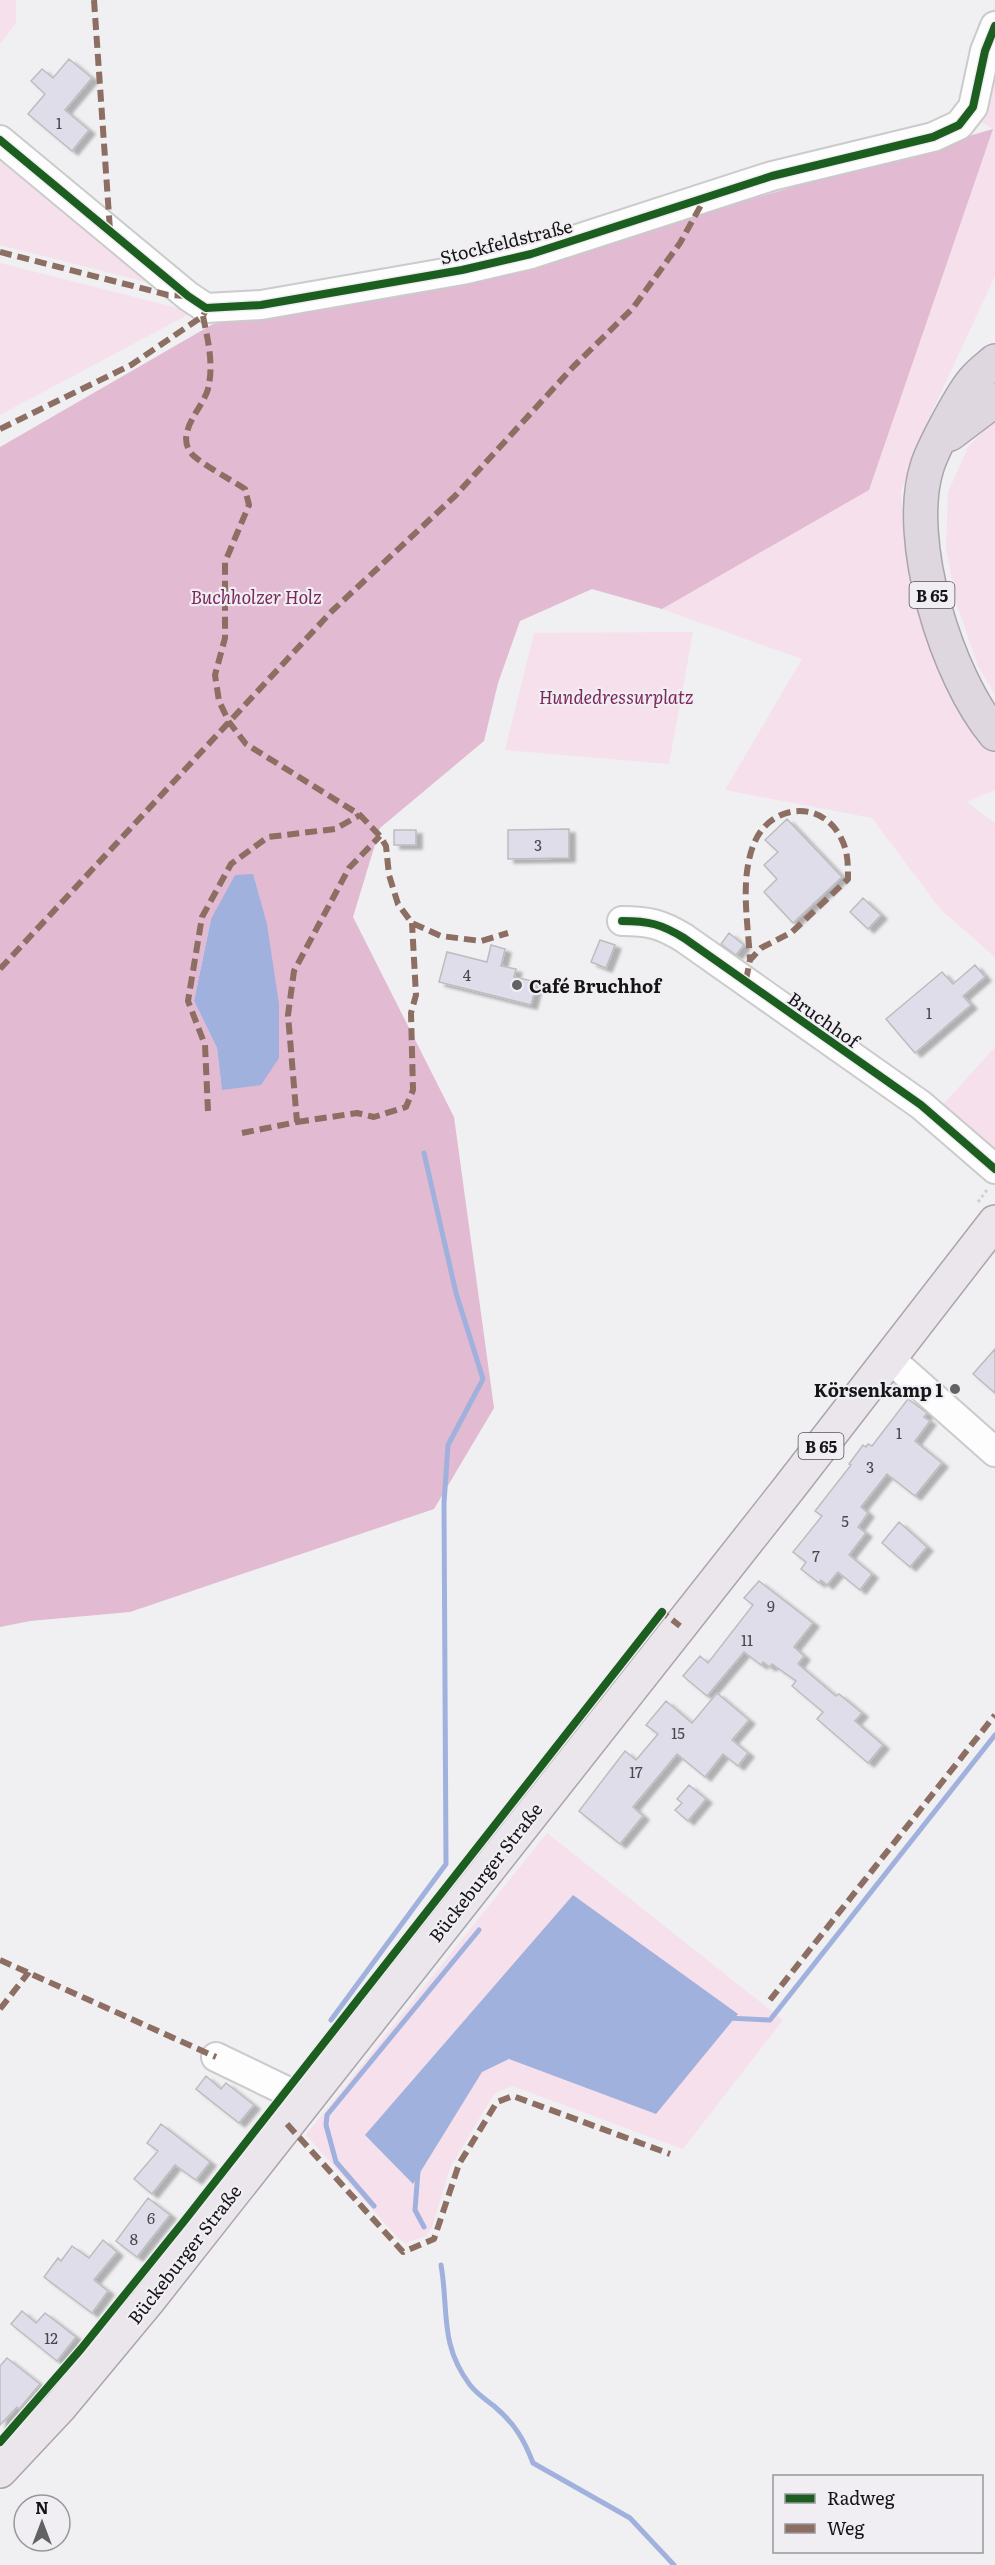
<svg xmlns="http://www.w3.org/2000/svg" width="995" height="2565" viewBox="0 0 995 2565" font-family="Literata,serif">
	<style>
		.green { fill: #f6e0ec }
		.forest { fill: #e2bad1; fill-rule: evenodd }
		.water { fill: #a0b1de }
		.lines { fill: none; stroke-linecap: round; stroke-linejoin: round }
		.stream { stroke: #a0b1de; stroke-width: 5 }
		.building { fill: #dedde9; stroke: #bdbdbf; stroke-width: 1.5; filter: url(#shadow) }
		.minor-casing { stroke: #cbcacc; stroke-width: 32 }
		.major-casing { stroke: #aca4ad; stroke-width: 36 }
		.highway-casing { stroke: #aca4ad; stroke-width: 36 }
		.path { stroke: #d0d0d0; stroke-width: 3; stroke-dasharray: 3 3; stroke-linecap: butt }
		.minor { stroke: #fdfdfd; stroke-width: 28 }
		.major { stroke: #ebe6eb; stroke-width: 33 }
		.highway { stroke: #dfd7e0; stroke-width: 33 }
		.quiet { stroke: #8d6e63; stroke-width: 6; stroke-dasharray: 12 6; stroke-linecap: butt }
		.cycleway-casing { stroke: #f0eef2; stroke-width: 11 }
		.cycleway { stroke: #1b5e20; stroke-width: 8 }
		.poi-dot { fill: #626163; stroke: #f0eef2; stroke-width: 2 }
		.labels { text-anchor: middle; dominant-baseline: central; stroke-width: 4.5; stroke-linejoin: round; paint-order: stroke }
		.number-label { font-size: 15px; fill: #48474c }
		.shield { fill: #f0eef2; stroke: #575558; stroke-width: 1.5 }
		.shield-label { font-size: 16px; font-weight: bold; fill: #151416 }
		.street-label { font-size: 18px; fill: #151416; stroke: #f0eef2 }
		.park-label { font-size: 18px; font-style: italic; fill: #7b295c; stroke: #f0eef2 }
		.poi-label { font-size: 18px; font-weight: bold; fill: #151416; stroke: #f0eef2; text-anchor: start }
	</style>
	<defs>
		<filter id="shadow"><feDropShadow dx="6" dy="4" stdDeviation="1.5" flood-color="#0004"/></filter>
	</defs>
	<rect width="100%" height="100%" fill="#f0eff1"/>
	<path class="green" d="M0 0H16V23L0 44Z
		M995 5V276L918 442 901 492 904 542 915 603 938 666 971 723 995 751V790L967 802 995 823V957L941 910 872 818 725 790 802 659 662 609 869 490 993 129 961 110 978 45Z
		M0 154 154 284 0 245Z
		M0 263 193 312 0 415Z
		M995 419V695L978 666 957 605 946 549 948 492 968 447Z
		M693 632 669 764 505 750 534 633Z
		M995 1047V1154L941 1107Z
		M547 1833 783 2020 683 2149 512 2086 494 2094 450 2168 432 2227 426 2236 405 2243 398 2238 306 2135Z"/>
	<path class="forest" d="M993 129 869 490 662 609 592 589 520 621 498 683 484 741 380 828 353 917 454 1117 494 1408 434 1509 130 1612 30 1621 0 1627V447L213 324 500 272ZM211 919 222 1089 217 1048 194 1001Z"/>
	<path class="water" d="M253 874 267 924 279 1004V1058L261 1085 222 1090 217 1048 194 1001 211 919 235 875Z
		M573 1895 738 2014 656 2114 509 2059 482 2072 413 2184 365 2135Z"/>
	<g class="lines">
		<path class="stream" d="M727 2018 770 2020 995 1735
			M331 2020 446 1864 444 1503 448 1445 483 1379 456 1293 424 1153
			M418 2171 415 2210 424 2227
			M374 2206 336 2162 326 2125 327 2115 479 1930
			M441 2265C449 2310 439 2344 470 2385 476 2393 486 2400 494 2406 514 2423 524 2439 533 2463L630 2518 674 2565"/>
	</g>
	<path class="building" d="M69 59 92 78 65 110 89 130 72 151 28 114 45 94 31 81 42 69 53 78Z
		M787 819 842 877 793 923 764 892 777 879 764 865 778 852 765 840Z
		M569 829V858L508 859V830Z
		M394 830H416V845H394Z
		M863 898 881 915 868 929 850 912Z
		M729 933 744 945 736 955 721 944Z
		M600 940 615 945 606 968 591 962Z
		M491 945 505 949 501 966 516 969 514 977 537 982 531 1005 439 982 447 952 487 962Z
		M975 965 985 977 963 996 971 1005 915 1053 886 1019 942 972 953 984Z
		M995 1349V1393L973 1374Z
		M908 1399 927 1413 924 1417 930 1421 915 1441 942 1463 915 1496 887 1474 861 1507 868 1513 858 1527 866 1533 849 1555 872 1574 860 1590 838 1572 827 1585 821 1580 819 1583 801 1569 806 1562 793 1552 822 1516 815 1511 851 1465 849 1464 863 1445 866 1447 868 1444 872 1446Z
		M899 1522 927 1547 910 1567 882 1543Z
		M759 1581 813 1623 794 1647 804 1656 798 1664 836 1696 839 1694 862 1713 855 1721 883 1745 868 1763 817 1719 823 1712 792 1686 796 1681 772 1664 770 1667 763 1662 761 1665 744 1652 707 1696 683 1676 700 1656 708 1663 753 1605 744 1598Z
		M717 1693 749 1720 732 1740 748 1753 738 1766 723 1754 705 1777 677 1754 633 1807 643 1816 620 1844 579 1811 625 1751 636 1760 658 1734 646 1725 666 1701 692 1723Z
		M689 1785 706 1799 688 1821 675 1810 682 1803 677 1799Z
		M206 2076 221 2089 226 2083 254 2105 239 2123 196 2089Z
		M161 2124 210 2162 196 2180 175 2165 152 2194 134 2179 158 2151 147 2143Z
		M148 2198 170 2215 137 2257 116 2241Z
		M103 2240 117 2252 94 2280 108 2291 92 2313 44 2277 58 2258 61 2261 72 2246 89 2258Z
		M22 2311 36 2323 45 2313 76 2337 57 2361 11 2324Z
		M7 2358 40 2384 19 2409 17 2407 0 2425V2366Z"/>
	<g class="lines">
		<g class="minor-casing">
			<path id="minor" d="M0 140 188 296 206 308 261 305 462 270 531 254 772 176 933 137 959 125 973 107 985 51 995 26
				M622 921C649 921 661 924 684 938L921 1105 995 1169
				M889 1358 995 1452
				M216 2057 305 2100"/>
		</g>
		<g class="major-casing">
			<path id="major" d="M0 2471 60 2407 148 2301 789 1488 995 1222"/>
		</g>
		<g class="highway-casing">
			<path id="highway" d="M995 361C988 367 981 372 975 379 963 391 932 450 927 467 904 540 947 677 995 734
				M950 434 995 400"/>
		</g>
		<path class="path" d="M978 1202 987 1190"/>
		<use href="#minor" class="minor"/>
		<use href="#major" class="major"/>
		<use href="#highway" class="highway"/>
		<path class="quiet" d="M94 0 110 230
			M0 252 168 295 187 296
			M203 316C208 341 214 364 208 389 203 408 175 432 191 453 198 462 233 481 245 489L249 505 225 562V638L215 675 219 701 229 722 246 744 360 815 380 836 386 846 389 875 398 904 412 923 441 936 481 941 508 933
			M0 429 131 365 203 316 206 310
			M0 969 332 611 455 496 574 366 633 308 680 243 705 198
			M746 980 750 960 761 948 792 932 848 879C848 864 848 851 841 838 821 798 768 804 753 846 740 881 748 923 750 960
			M208 1111 205 1045 188 1001 202 917 231 864 268 837 335 829 360 815
			M297 1122 357 1113 374 1117 406 1107 413 1090 411 1013 416 995 412 923
			M242 1133 297 1122 288 1015 294 971 349 868 380 836
			M659 1616 662 1612 680 1626
			M0 1960 216 2057
			M770 2000 995 1715
			M0 2009 29 1972
			M287 2124 403 2252 434 2239 459 2164 497 2102 513 2096 670 2154"/>
		<g class="cycleway-casing">
			<path id="cycleway" d="M0 140 188 296 206 308 261 305 462 270 531 254 772 176 933 137 959 125 973 107 985 51 995 26
				M622 921C649 921 661 924 684 938L921 1105 995 1169
				M0 2442 81 2349 185 2220 662 1612"/>
		</g>
		<use href="#cycleway" class="cycleway"/>
	</g>
	<g class="poi-dot">
		<circle cx="517" cy="985" r="6"/>
		<circle cx="955" cy="1389" r="6"/>
	</g>
	<g class="labels">
		<g class="number-label">
			<text x="59" y="122">1</text>
			<text x="538" y="844">3</text>
			<text x="467" y="974">4</text>
			<text x="929" y="1012">1</text>
			<text x="899" y="1432">1</text>
			<text x="870" y="1466">3</text>
			<text x="845" y="1520">5</text>
			<text x="816" y="1555">7</text>
			<text x="771" y="1605">9</text>
			<text x="747" y="1639">11</text>
			<text x="678" y="1732">15</text>
			<text x="636" y="1771">17</text>
			<text x="151" y="2217">6</text>
			<text x="134" y="2238">8</text>
			<text x="51" y="2337">12</text>
		</g>
		<g class="shield">
			<rect x="909.5" y="582" width="45" height="26" rx="4.5"/>
			<rect x="798.5" y="1433" width="45" height="26" rx="4.5"/>
		</g>
		<g class="shield-label">
			<text x="932" y="595">B 65</text>
			<text x="821" y="1446">B 65</text>
		</g>
		<g class="street-label">
			<text transform="translate(506 241) rotate(-14)">Stockfeldstraße</text>
			<text transform="translate(824 1019) rotate(35)">Bruchhof</text>
			<text transform="translate(485 1872) rotate(-52)">Bückeburger Straße</text>
			<text transform="translate(184 2254) rotate(-52)">Bückeburger Straße</text>
		</g>
		<g class="park-label">
			<text x="256" y="596">Buchholzer Holz</text>
			<text x="616" y="696">Hundedressurplatz</text>
		</g>
		<g class="poi-label">
			<text x="529" y="985">Café Bruchhof</text>
			<text x="943" y="1389" text-anchor="end">Körsenkamp 1</text>
		</g>
	</g>
	<rect x="773" y="2475" width="210" height="78" fill="#f0eef2" stroke="#98979a" stroke-width="1.5"/>
	<rect x="785" y="2494" width="30" height="9" fill="#1b5e20" stroke="#98979a" stroke-width="1.5"/>
	<text x="827" y="2505" font-size="18" fill="#151416">Radweg</text>
	<rect x="785" y="2524" width="30" height="9" fill="#8d6e63" stroke="#98979a" stroke-width="1.5"/>
	<text x="827" y="2535" font-size="18" fill="#151416">Weg</text>
	<g transform="translate(42 2523)"><circle r="28" fill="#f0eef2" stroke="#98979a" stroke-width="1.5"/>
	<path d="M0-4.5L10 22L0 15L-10 22Z" fill="#626163"/>
	<text y="-9" font-size="16" font-weight="bold" text-anchor="middle" fill="#151416">N</text>
	</g>
</svg>
